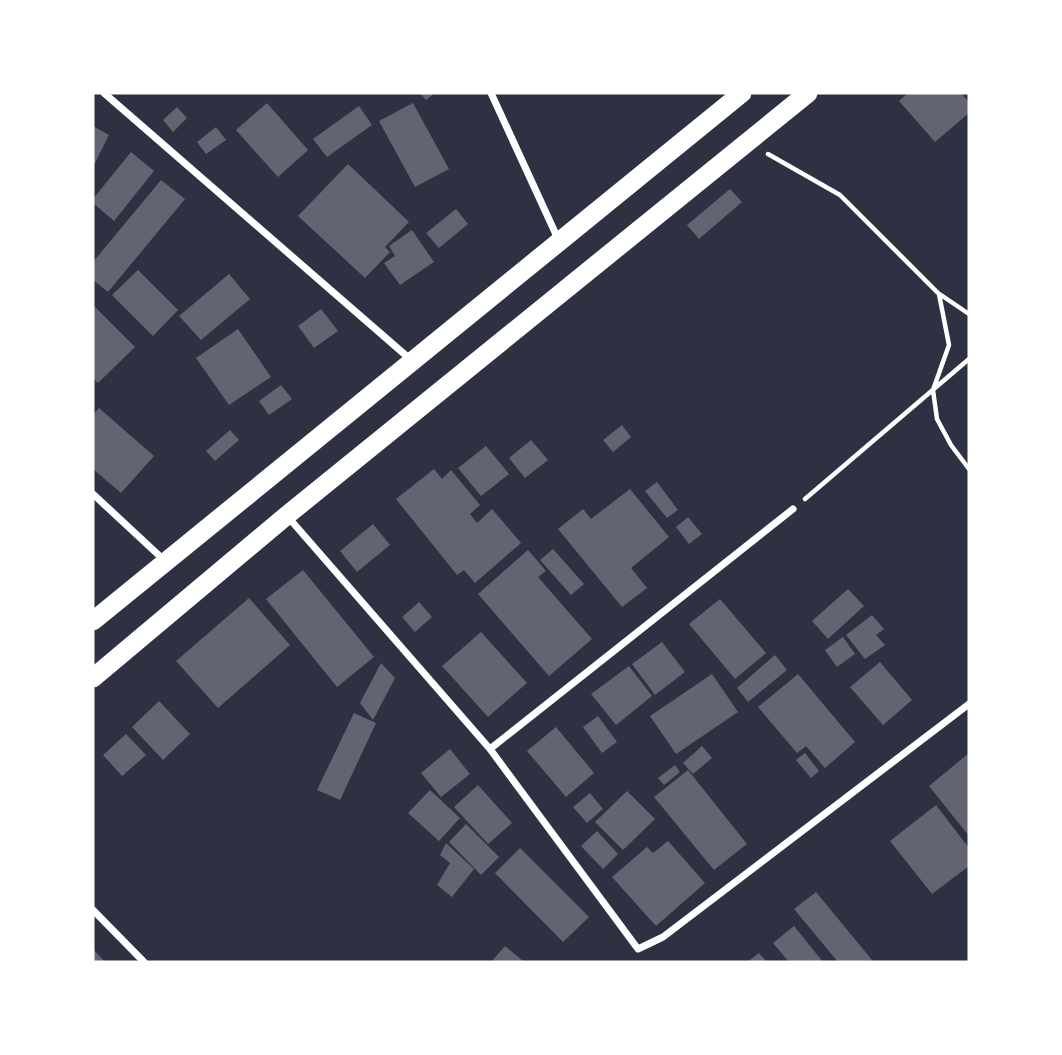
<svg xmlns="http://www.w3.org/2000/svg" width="1062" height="1055" viewBox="0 0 1062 1055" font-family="'DejaVu Sans',sans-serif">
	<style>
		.building { fill: #626471 }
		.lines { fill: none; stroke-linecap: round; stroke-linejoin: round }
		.path { stroke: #fff; stroke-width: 4.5 }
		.minor { stroke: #fff; stroke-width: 7 }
		.trunk { stroke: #fff; stroke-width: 19 }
	</style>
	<rect width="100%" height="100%" fill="#2d3142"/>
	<path class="building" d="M420 93H435L426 100Z
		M908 93H961L969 102V113L935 142 899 101Z
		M267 103 308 150 278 177 236 130Z
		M413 103 449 169 415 187 379 121Z
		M359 106 372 125 327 157 313 139Z
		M177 107 187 118 173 132 163 120Z
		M93 126 109 135 93 167Z
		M216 127 226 140 206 154 197 142Z
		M131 152 154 171 114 221 93 203V199Z
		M348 164 409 222 385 247 390 252 365 278 298 216Z
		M161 180 185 199 108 292 93 280V262Z
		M730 189 742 202 699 239 687 225Z
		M456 209 468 224 439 248 426 233Z
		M412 230 434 262 400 285 384 263 395 256 389 246Z
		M138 270 178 310 153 336 112 295Z
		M229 274 250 299 201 340 179 316Z
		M93 305 135 347 98 383 93 378Z
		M321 309 338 331 314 348 298 326Z
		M238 329 271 377 229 405 196 358Z
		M281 385 292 399 269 415 259 401Z
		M99 408 154 456 121 493 93 469V415Z
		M622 425 631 437 613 452 603 440Z
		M230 430 239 440 215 461 206 451Z
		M531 440 548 460 525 478 509 458Z
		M486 446 509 474 481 496 458 468Z
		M434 469 442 479 451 470 480 505 470 514 477 523 492 509 521 543 475 583 464 570 457 575 396 499Z
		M657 482 678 510 667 518 645 491Z
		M630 489 669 537 631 568 647 588 622 607 558 529 583 509 591 519Z
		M688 517 702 534 689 544 676 527Z
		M373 524 390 545 357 572 340 551Z
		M553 549 584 584 571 595 540 560Z
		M528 550 546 571 538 577 592 639 549 676 478 594Z
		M303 570 374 657 337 687 266 599Z
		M848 589 864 606 828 639 812 621Z
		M249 598 290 645 218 708 176 661Z
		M720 599 766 653 735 679 689 624Z
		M419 602 432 617 415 632 402 617Z
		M872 615 884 629 876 635 885 645 865 659 846 635Z
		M481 632 527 683 488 717 442 666Z
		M843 637 855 654 837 667 825 650Z
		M662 642 685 672 655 695 632 664Z
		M775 655 787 670 748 702 737 688Z
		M880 662 912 700 883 725 850 687Z
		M381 663 395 678 373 720 360 703Z
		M629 666 652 696 616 725 591 694Z
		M712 674 738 712 676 754 650 716Z
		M798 674 855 742 825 768 806 746 797 753 758 707Z
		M159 701 190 734 163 760 132 727Z
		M354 713 376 723 340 800 317 790Z
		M598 716 617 742 602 753 583 727Z
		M556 727 594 773 566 797 527 751Z
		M126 734 146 755 122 776 103 755Z
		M702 746 712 758 693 774 683 763Z
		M450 749 470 774 441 797 421 773Z
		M805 753 819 771 811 778 796 760Z
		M969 753V836L929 786Z
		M675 765 680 772 664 785 658 778Z
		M688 770 747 844 714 870 654 797Z
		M478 785 512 823 488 844 454 807Z
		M430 790 460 818 439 841 408 813Z
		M627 791 655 819 623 850 595 822Z
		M590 793 603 809 587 823 573 807Z
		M936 805 969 848V866L932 894 890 841Z
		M466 824 499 857 481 875 449 842Z
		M597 831 618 854 603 869 581 846Z
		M668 841 705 883 656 926 612 877 647 847 653 853Z
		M446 843 474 869 452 897 437 885 450 863 440 855Z
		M520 848 589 917 563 942 495 873Z
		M816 892 872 960 869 962H838L794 909Z
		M794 926 823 962H789L773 943Z
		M505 946 524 962H491Z
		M93 949 105 962H93Z
		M759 953 767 962H747Z"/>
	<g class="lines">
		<path class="path" d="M768 154 840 195 938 293 969 314
			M939 294 949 345 933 390 937 419 951 445 969 469
			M805 499 969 359"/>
		<path class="minor" d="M104 93 410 359
			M491 93 559 241
			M93 494 165 561
			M288 517 490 749 638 949 663 937 969 704
			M490 749 793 509
			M93 910 144 962"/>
		<path class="trunk" d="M93 621 742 93
			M93 678 286 516 808 93"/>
	</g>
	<rect width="1062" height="1055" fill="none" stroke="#ffffff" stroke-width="189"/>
</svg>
